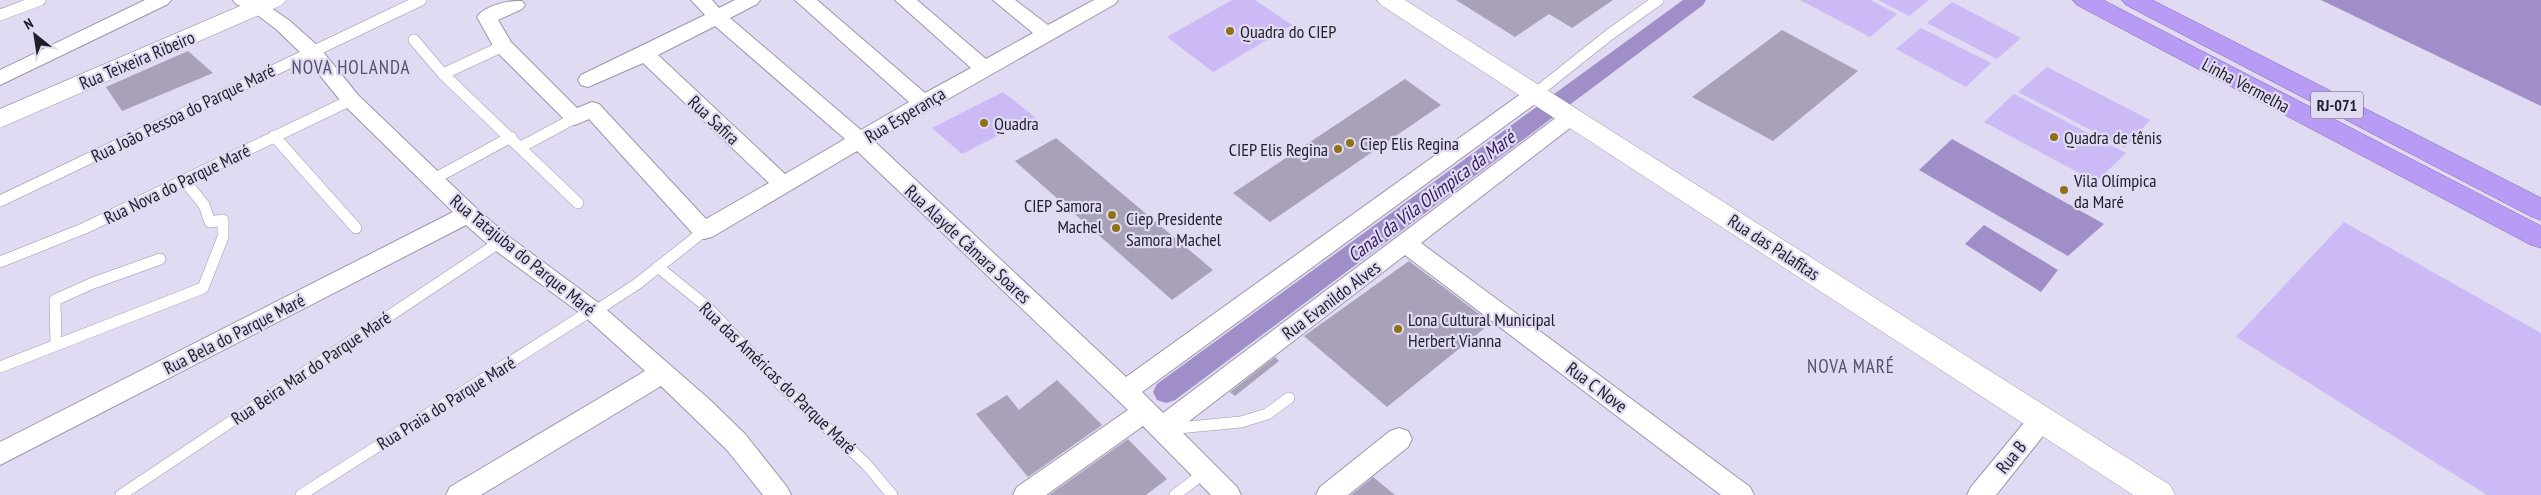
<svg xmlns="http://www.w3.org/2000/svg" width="2541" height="495" viewBox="0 0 2541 495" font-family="'PT Sans Narrow',sans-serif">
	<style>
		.green { fill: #cbbaf6 }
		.water { fill: #9f8ec7 }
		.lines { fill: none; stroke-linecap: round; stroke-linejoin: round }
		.canal { fill: #9f8ec7; fill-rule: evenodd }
		.building { fill: #a8a1b8 }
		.service-casing { stroke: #9c96ac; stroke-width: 12 }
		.minor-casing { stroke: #9c96ac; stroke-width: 2 }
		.tertiary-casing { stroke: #9c96ac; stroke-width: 1 }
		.motorway-casing { stroke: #8370ad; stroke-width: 1 }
		.service { stroke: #fff; stroke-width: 11 }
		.minor { fill: #fff; fill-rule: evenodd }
		.tertiary { fill: #fff; fill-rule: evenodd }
		.motorway { fill: #b89bf4; fill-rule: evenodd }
		.poi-dot { fill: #8f7014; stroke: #e0daf2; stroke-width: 2 }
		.labels { text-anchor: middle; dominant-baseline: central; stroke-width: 4.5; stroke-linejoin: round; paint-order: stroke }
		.shield { fill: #e0daf2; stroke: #5a5765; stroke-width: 1 }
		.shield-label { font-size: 16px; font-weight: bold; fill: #211f28 }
		.poi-label { font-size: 18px; fill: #211f28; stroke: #e0daf2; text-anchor: start }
		.street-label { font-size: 18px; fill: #211f28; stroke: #e0daf2 }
		.neighbourhood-label { font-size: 19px; letter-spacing: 1px; fill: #575166; stroke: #e0daf2 }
		.water-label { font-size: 19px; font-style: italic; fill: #35195d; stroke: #e0daf2 }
	</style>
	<rect width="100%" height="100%" fill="#e0daf2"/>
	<path class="green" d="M1232 0H1255L1292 25 1213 72 1167 37Z
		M1800 0H1870L1897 14 1870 37Z
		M1878 0H1929L1909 16Z
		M1952 2 2021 38 1997 59 1927 23Z
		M1921 28 1991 63 1966 87 1896 49Z
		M2047 67 2150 120 2125 148 2018 92Z
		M1003 92 1035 117 962 154 932 128Z
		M2014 94 2126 153 2096 182 1984 122Z
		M2344 222 2541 333V495H2487L2236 337Z"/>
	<path class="water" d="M2321 0H2541V106Z
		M1952 139 2104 224 2068 256 1919 170Z
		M1984 225 2058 270 2041 292 1965 244Z"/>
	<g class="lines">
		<path class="canal" d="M1683 0H1706L1703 5 1175 400 1166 403 1157 400 1153 392 1157 384Z"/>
	</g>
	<path class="building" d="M1456 0H1613L1572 28 1549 14 1515 37Z
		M1782 30 1858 71 1773 141 1692 97Z
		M188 51 213 73 122 111 106 87Z
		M1405 79 1441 105 1270 222 1233 193Z
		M1056 138 1213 270 1172 300 1015 161Z
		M1409 261 1491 323 1387 407 1304 336Z
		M1275 357 1279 361 1235 396 1230 392Z
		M1057 380 1102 425 1028 477 976 414 1007 395 1019 410Z
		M1128 439 1167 479 1146 495H1049Z
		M1373 477 1395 495H1351Z"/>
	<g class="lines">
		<g class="service-casing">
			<path id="service" d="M0 15 40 0
				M414 40 443 74 578 203
				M443 74 503 46
				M1536 93 1609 35 1658 0
				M274 136 356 228
				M521 147 575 118
				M432 180 511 137
				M0 201 421 0
				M0 262 85 228 351 100
				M658 267 705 305 782 386 866 464 892 495
				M594 312 637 284 704 231
				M56 345 55 300 93 283 160 259
				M0 367 203 288 223 237V220L210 222 204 205 184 180
				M1167 429 1241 422 1267 414 1289 398
				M121 495 500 242
				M301 495 592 310
				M1175 495 1204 473"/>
		</g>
		<g class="minor-casing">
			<path id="minor" d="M145 0H171L168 4 0 85V70Z
				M233 0H260L290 21 319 47 358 95 476 208 508 236 600 304 709 399 745 434 787 487 791 495H763L727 450 661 386 481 495H446L450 487 645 371 584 316 492 248 466 225 0 465V442L453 212 344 105 305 57 276 29 252 11 236 4Z
				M691 0H712L719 8 735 0H760L757 4 730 18 861 130 909 102 795 0H817L925 93 971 68 895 0H917L986 59 1033 33 993 0H1015L1048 25 1094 0H1118L1115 4 874 141 1126 377 1529 88 1536 86 1543 88 1546 93 1543 98 1142 392 1163 413 1565 111 1572 109 1579 111 1582 116 1579 121 1421 243 1750 487 1754 495H1721L1405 255 1179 429 1237 487 1241 495H1211L1143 426 1046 495H1013L1017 487 1128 410 857 151 712 237 704 239 696 237 589 119 575 125 568 123 496 51 477 17C484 6 509 0 522 1L525 5 522 9 498 20 511 42 577 108 592 102 599 104 706 219 769 183 643 63 588 87 581 85 578 80 581 75 705 15ZM715 26 845 139 785 174 658 55Z
				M2042 409 2051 412 2054 419 2051 426 1996 495H1967L1971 487 2033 412Z
				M1399 428 1408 431 1412 439 1408 447 1348 495H1316L1320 487 1390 431Z"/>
		</g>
		<g class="tertiary-casing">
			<path id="tertiary" d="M254 0H286L282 5 0 128V109Z
				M1377 0H1405L2170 485 2175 495H2133L1381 5Z"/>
		</g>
		<g class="motorway-casing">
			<path id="motorway" d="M2073 0H2103L2541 226V248L2531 245 2077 5Z
				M2122 0H2152L2541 198V220L2532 217 2126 5Z"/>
		</g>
		<use href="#service" class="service"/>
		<use href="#minor" class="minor"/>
		<use href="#tertiary" class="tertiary"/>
		<use href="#motorway" class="motorway"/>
	</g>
	<g class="poi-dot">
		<circle cx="1230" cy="31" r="5"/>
		<circle cx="984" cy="123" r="5"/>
		<circle cx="2054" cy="137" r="5"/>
		<circle cx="1350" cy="143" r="5"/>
		<circle cx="1338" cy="149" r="5"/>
		<circle cx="2064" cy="190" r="5"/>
		<circle cx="1112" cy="215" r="5"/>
		<circle cx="1116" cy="228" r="5"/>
		<circle cx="1398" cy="329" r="5"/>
	</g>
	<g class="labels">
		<rect class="shield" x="2311" y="91.5" width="52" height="27" rx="4"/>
		<g class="shield-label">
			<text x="2337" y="105">RJ-071</text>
		</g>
		<g class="poi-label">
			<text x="1240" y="31">Quadra do CIEP</text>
			<text x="994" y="123">Quadra</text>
			<text x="2064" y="137">Quadra de tênis</text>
			<text x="1360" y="143">Ciep Elis Regina</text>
			<text x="1328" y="149" text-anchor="end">CIEP Elis Regina</text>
			<text x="2074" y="180">Vila Olímpica<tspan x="2074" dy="21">da Maré</tspan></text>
			<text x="1102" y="205" text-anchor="end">CIEP Samora<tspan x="1102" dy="21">Machel</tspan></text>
			<text x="1126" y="218">Ciep Presidente<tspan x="1126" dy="21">Samora Machel</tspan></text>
			<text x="1408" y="319">Lona Cultural Municipal<tspan x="1408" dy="21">Herbert Vianna</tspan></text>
		</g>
		<g class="street-label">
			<text transform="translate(137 60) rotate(-23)">Rua Teixeira Ribeiro</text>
			<text transform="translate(2246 85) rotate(28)">Linha Vermelha</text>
			<text transform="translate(183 113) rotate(-26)">Rua João Pessoa do Parque Maré</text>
			<text transform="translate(905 115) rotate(-31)">Rua Esperança</text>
			<text transform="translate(714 120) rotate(43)">Rua Safira</text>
			<text transform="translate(177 184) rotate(-26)">Rua Nova do Parque Maré</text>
			<text transform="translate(968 244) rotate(43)">Rua Alayde Câmara Soares</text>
			<text transform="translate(1774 247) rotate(33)">Rua das Palafitas</text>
			<text transform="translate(523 255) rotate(39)">Rua Tatajuba do Parque Maré</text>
			<text transform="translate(1331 300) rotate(-37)">Rua Evanildo Alves</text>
			<text transform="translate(234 334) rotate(-27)">Rua Bela do Parque Maré</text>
			<text transform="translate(311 368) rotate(-34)">Rua Beira Mar do Parque Maré</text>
			<text transform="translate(778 378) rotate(44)">Rua das Américas do Parque Maré</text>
			<text transform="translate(1597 387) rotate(37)">Rua C Nove</text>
			<text transform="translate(446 403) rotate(-32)">Rua Praia do Parque Maré</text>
			<text transform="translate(2011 457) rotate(-51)">Rua B</text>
		</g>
		<g class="neighbourhood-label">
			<text x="351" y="67">NOVA HOLANDA</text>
			<text x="1851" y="366">NOVA MARÉ</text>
		</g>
		<g class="water-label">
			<text transform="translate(1431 196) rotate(-37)">Canal da Vila Olímpica da Maré</text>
		</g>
	</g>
	<g transform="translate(35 35) rotate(330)" stroke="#e0daf2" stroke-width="4" paint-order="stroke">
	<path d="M0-4L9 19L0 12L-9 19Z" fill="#211f28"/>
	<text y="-8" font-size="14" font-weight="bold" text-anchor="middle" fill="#211f28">N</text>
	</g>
</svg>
